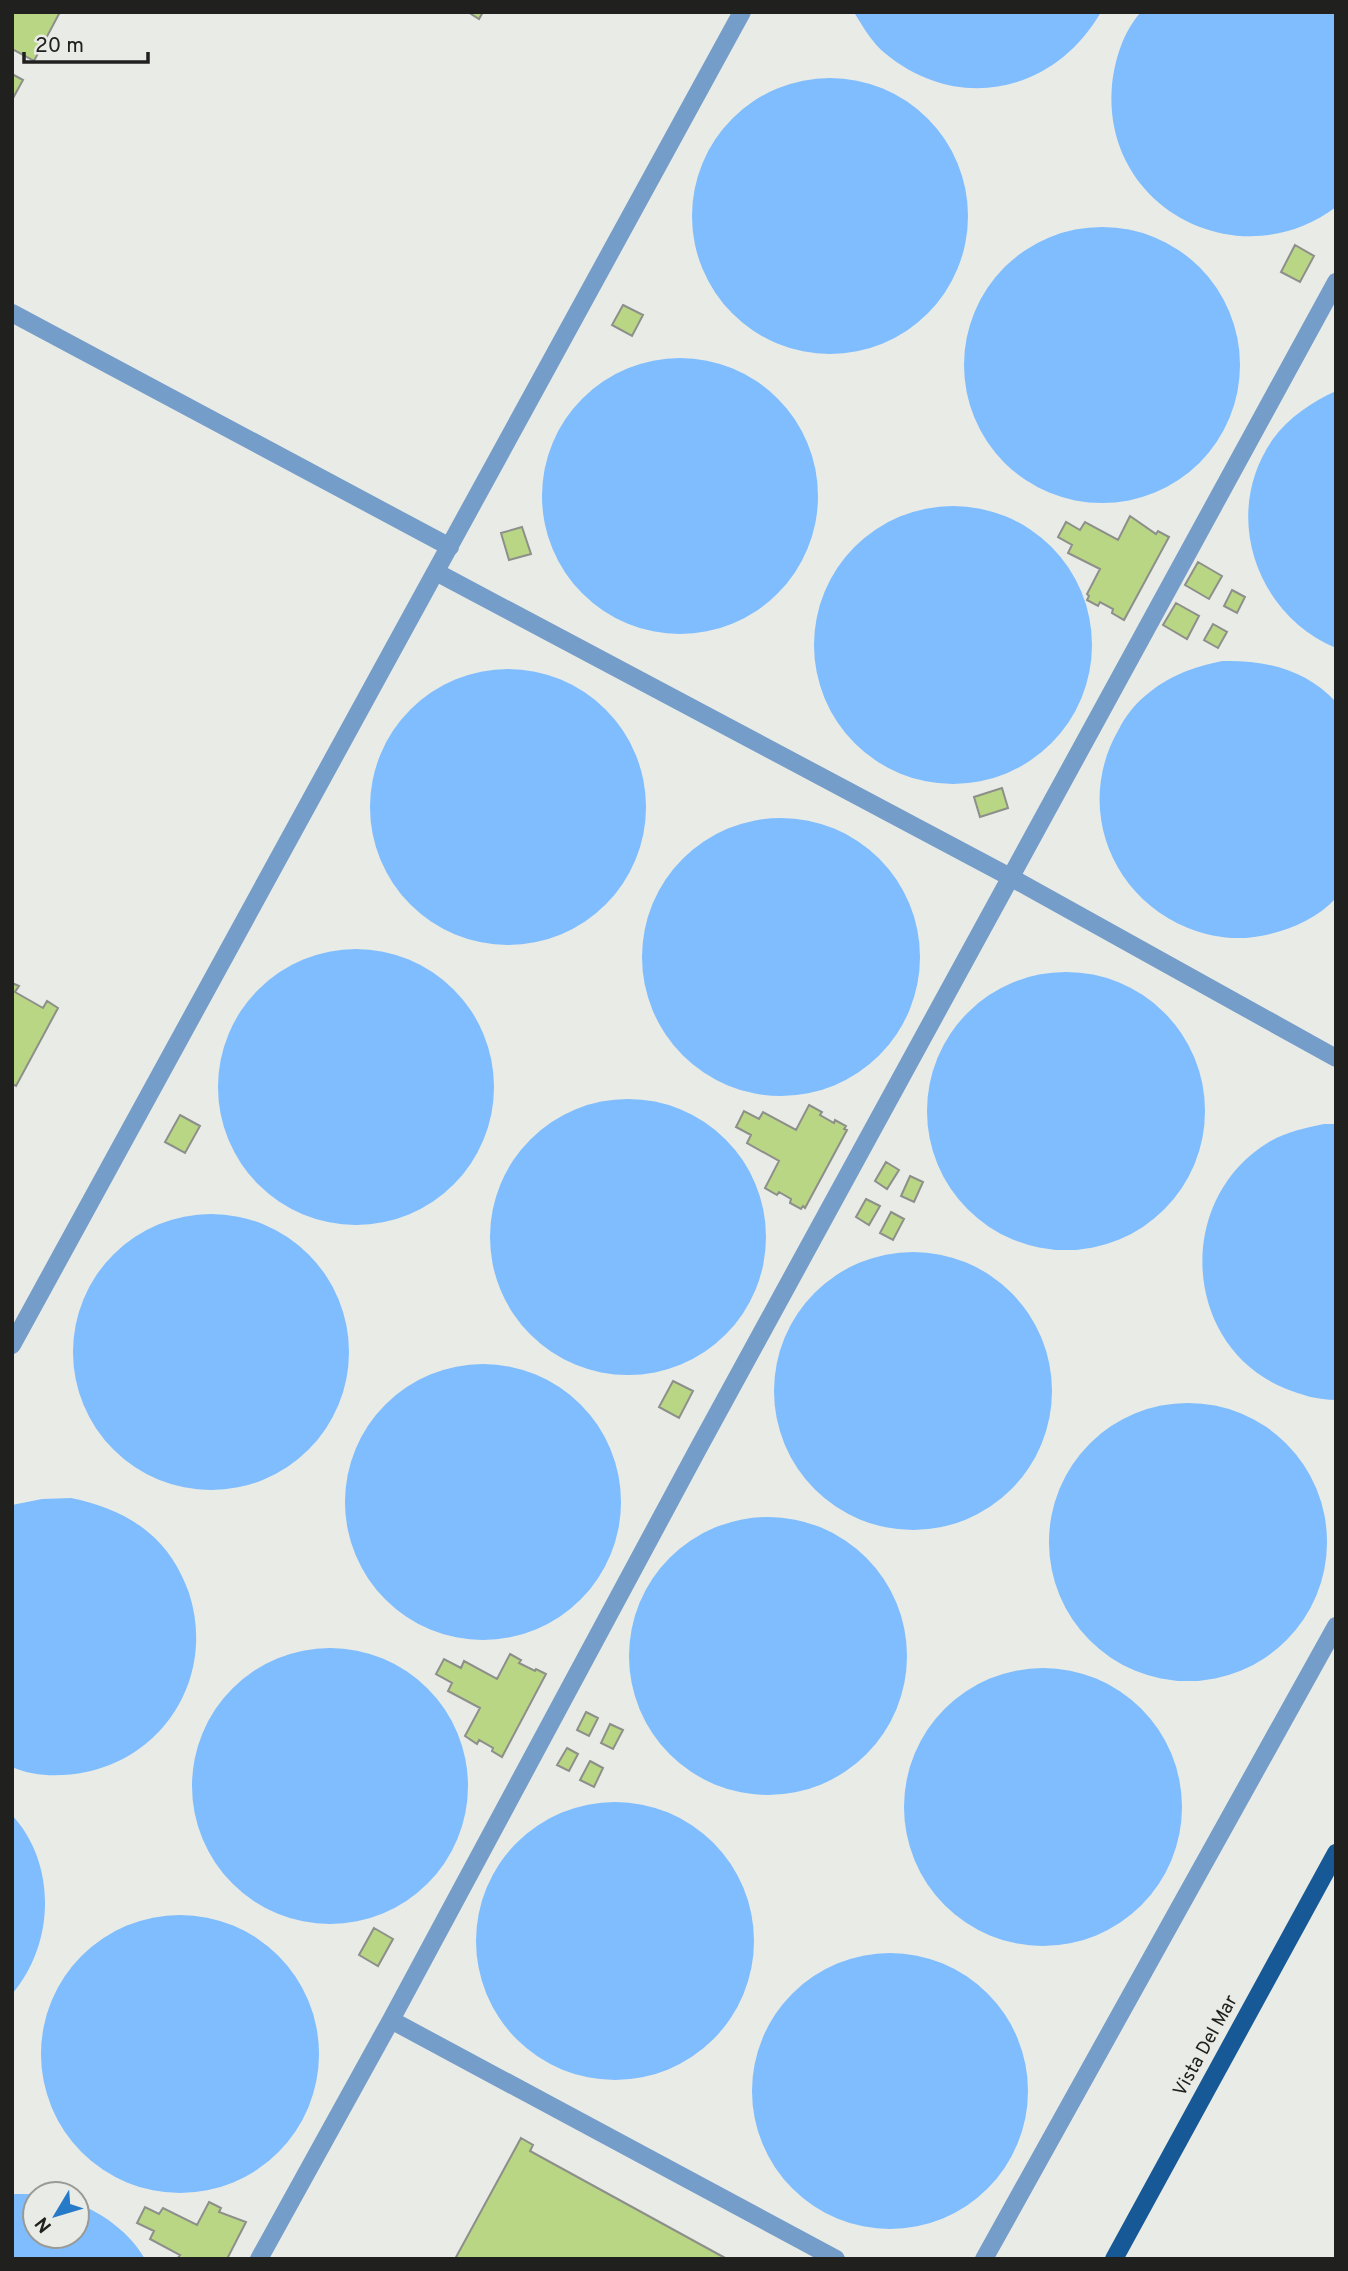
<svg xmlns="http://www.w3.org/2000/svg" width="1348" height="2271" viewBox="0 0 1348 2271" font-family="Overpass,sans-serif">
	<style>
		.water { fill: #7fbdfe }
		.building { fill: #b8d683; stroke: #8d8f8a; stroke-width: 2 }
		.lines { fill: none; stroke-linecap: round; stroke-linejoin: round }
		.service { stroke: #759dc9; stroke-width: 18 }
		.primary { stroke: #175996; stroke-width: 18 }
		.labels { text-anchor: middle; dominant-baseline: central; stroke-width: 5; stroke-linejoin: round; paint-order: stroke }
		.street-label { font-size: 19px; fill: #20211f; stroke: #e9ebe6 }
	</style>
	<rect width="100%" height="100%" fill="#e9ebe6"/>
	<path class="water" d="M854 12H1101C1055 92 959 114 886 54 872 43 863 27 854 12Z
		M1141 12H1336V207C1239 280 1101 208 1112 85 1115 59 1123 32 1141 12Z
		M692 216a138 138 0 1 1 276 0a138 138 0 1 1-276 0Z
		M964 365a138 138 0 1 1 276 0a138 138 0 1 1-276 0Z
		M542 496a138 138 0 1 1 276 0a138 138 0 1 1-276 0Z
		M1336 391V648C1255 614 1221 513 1273 439 1289 417 1312 402 1336 391Z
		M814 645a139 139 0 1 1 278 0a139 139 0 1 1-278 0Z
		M1222 661C1265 660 1305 669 1336 702V898C1318 918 1292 929 1266 935 1240 941 1212 938 1188 928 1109 896 1075 804 1119 729 1125 717 1134 705 1145 696 1168 676 1193 667 1222 661Z
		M370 807a138 138 0 1 1 276 0a138 138 0 1 1-276 0Z
		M642 957a139 139 0 1 1 278 0a139 139 0 1 1-278 0Z
		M218 1087a138 138 0 1 1 276 0a138 138 0 1 1-276 0Z
		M927 1111a139 139 0 1 1 278 0a139 139 0 1 1-278 0Z
		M490 1237a138 138 0 1 1 276 0a138 138 0 1 1-276 0Z
		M1324 1124H1336V1400C1318 1400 1301 1395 1284 1388 1182 1345 1174 1199 1269 1142 1286 1132 1305 1128 1324 1124Z
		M73 1352a138 138 0 1 1 276 0a138 138 0 1 1-276 0Z
		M774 1391a139 139 0 1 1 278 0a139 139 0 1 1-278 0Z
		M345 1502a138 138 0 1 1 276 0a138 138 0 1 1-276 0Z
		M1049 1542a139 139 0 1 1 278 0a139 139 0 1 1-278 0Z
		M71 1498C99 1504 125 1513 148 1532 167 1547 181 1570 189 1593 215 1673 168 1755 86 1772 62 1777 34 1777 12 1767V1505L42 1499Z
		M629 1656a139 139 0 1 1 278 0a139 139 0 1 1-278 0Z
		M192 1786a138 138 0 1 1 276 0a138 138 0 1 1-276 0Z
		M904 1807a139 139 0 1 1 278 0a139 139 0 1 1-278 0Z
		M476 1941a139 139 0 1 1 278 0a139 139 0 1 1-278 0Z
		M12 1815C57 1864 55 1944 12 1994Z
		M41 2054a139 139 0 1 1 278 0a139 139 0 1 1-278 0Z
		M752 2091a138 138 0 1 1 276 0a138 138 0 1 1-276 0Z
		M12 2194H44H35V2236H77V2203C105 2215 129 2232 145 2259H12Z"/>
	<path class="building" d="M12 12H60L34 61 12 49Z
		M468 12H483L479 19Z
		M12 74 23 80 12 100Z
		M1295 245 1314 256 1300 282 1281 272Z
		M623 305 643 315 632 336 612 325Z
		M1130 516 1156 534 1158 531 1169 537 1124 620 1112 613 1113 609 1100 602 1098 606 1087 600 1089 596 1087 594 1100 569 1068 553 1072 545 1058 537 1066 522 1080 530 1085 522 1118 540Z
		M522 527 531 554 509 560 501 533Z
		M1198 562 1222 576 1209 599 1185 585Z
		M1232 590 1245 597 1237 613 1224 606Z
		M1176 603 1199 616 1187 639 1163 625Z
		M1213 624 1227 632 1218 648 1204 640Z
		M1002 788 1008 808 980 817 974 797Z
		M12 983 19 986 15 992 43 1008 47 1001 58 1008 16 1086 12 1084Z
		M809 1105 822 1112 820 1115 834 1123 835 1120 846 1126 844 1129 847 1130 805 1208 803 1206 801 1209 790 1203 791 1199 779 1192 777 1195 765 1188 779 1161 747 1143 751 1135 736 1127 744 1111 759 1119 763 1112 796 1130Z
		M180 1115 200 1126 185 1153 165 1142Z
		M886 1162 899 1170 887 1189 875 1181Z
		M910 1176 923 1182 914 1202 901 1196Z
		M866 1199 880 1206 869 1225 856 1217Z
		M891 1212 904 1219 893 1240 880 1233Z
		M673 1381 693 1391 679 1418 659 1407Z
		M510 1654 521 1660 519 1663 535 1671 536 1669 546 1674 502 1757 492 1751 493 1748 479 1740 477 1744 465 1736 480 1708 448 1691 452 1683 436 1674 444 1659 461 1668 464 1661 497 1679Z
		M586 1712 598 1718 589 1736 577 1730Z
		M610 1724 623 1730 613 1749 601 1743Z
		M567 1748 578 1754 569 1771 557 1765Z
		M590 1761 603 1768 594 1787 580 1780Z
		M374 1928 393 1939 378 1966 359 1955Z
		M521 2138 533 2145 530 2151 727 2259H455Z
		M209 2202 221 2208 219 2212 246 2222 227 2259H177L180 2255 150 2239 154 2231 137 2223 145 2207 159 2214 163 2208 197 2225Z"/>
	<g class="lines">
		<path class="service" d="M12 313 450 547
			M436 572 1010 877 1336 1058
			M12 1345 742 12
			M391 2020 836 2259
			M259 2259 391 2020 698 1449 1336 282
			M984 2259 1336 1626"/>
		<path class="primary" d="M1114 2259 1336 1853"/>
	</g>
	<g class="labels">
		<g class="street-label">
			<text transform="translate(1206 2046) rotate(-61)">Vista Del Mar</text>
		</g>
	</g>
	<rect width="1348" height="2271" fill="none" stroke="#20211f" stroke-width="28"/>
	<g transform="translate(56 2215) rotate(232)"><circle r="33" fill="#e9ebe6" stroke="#999a96" stroke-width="2"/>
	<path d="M0-5L12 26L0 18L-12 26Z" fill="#267ac8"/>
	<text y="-10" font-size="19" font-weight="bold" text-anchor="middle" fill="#20211f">N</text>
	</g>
	<path d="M24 52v10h124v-10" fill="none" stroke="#20211f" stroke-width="3.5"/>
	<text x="35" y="52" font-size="21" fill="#20211f" stroke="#e9ebe6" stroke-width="5" paint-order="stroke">20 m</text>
</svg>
